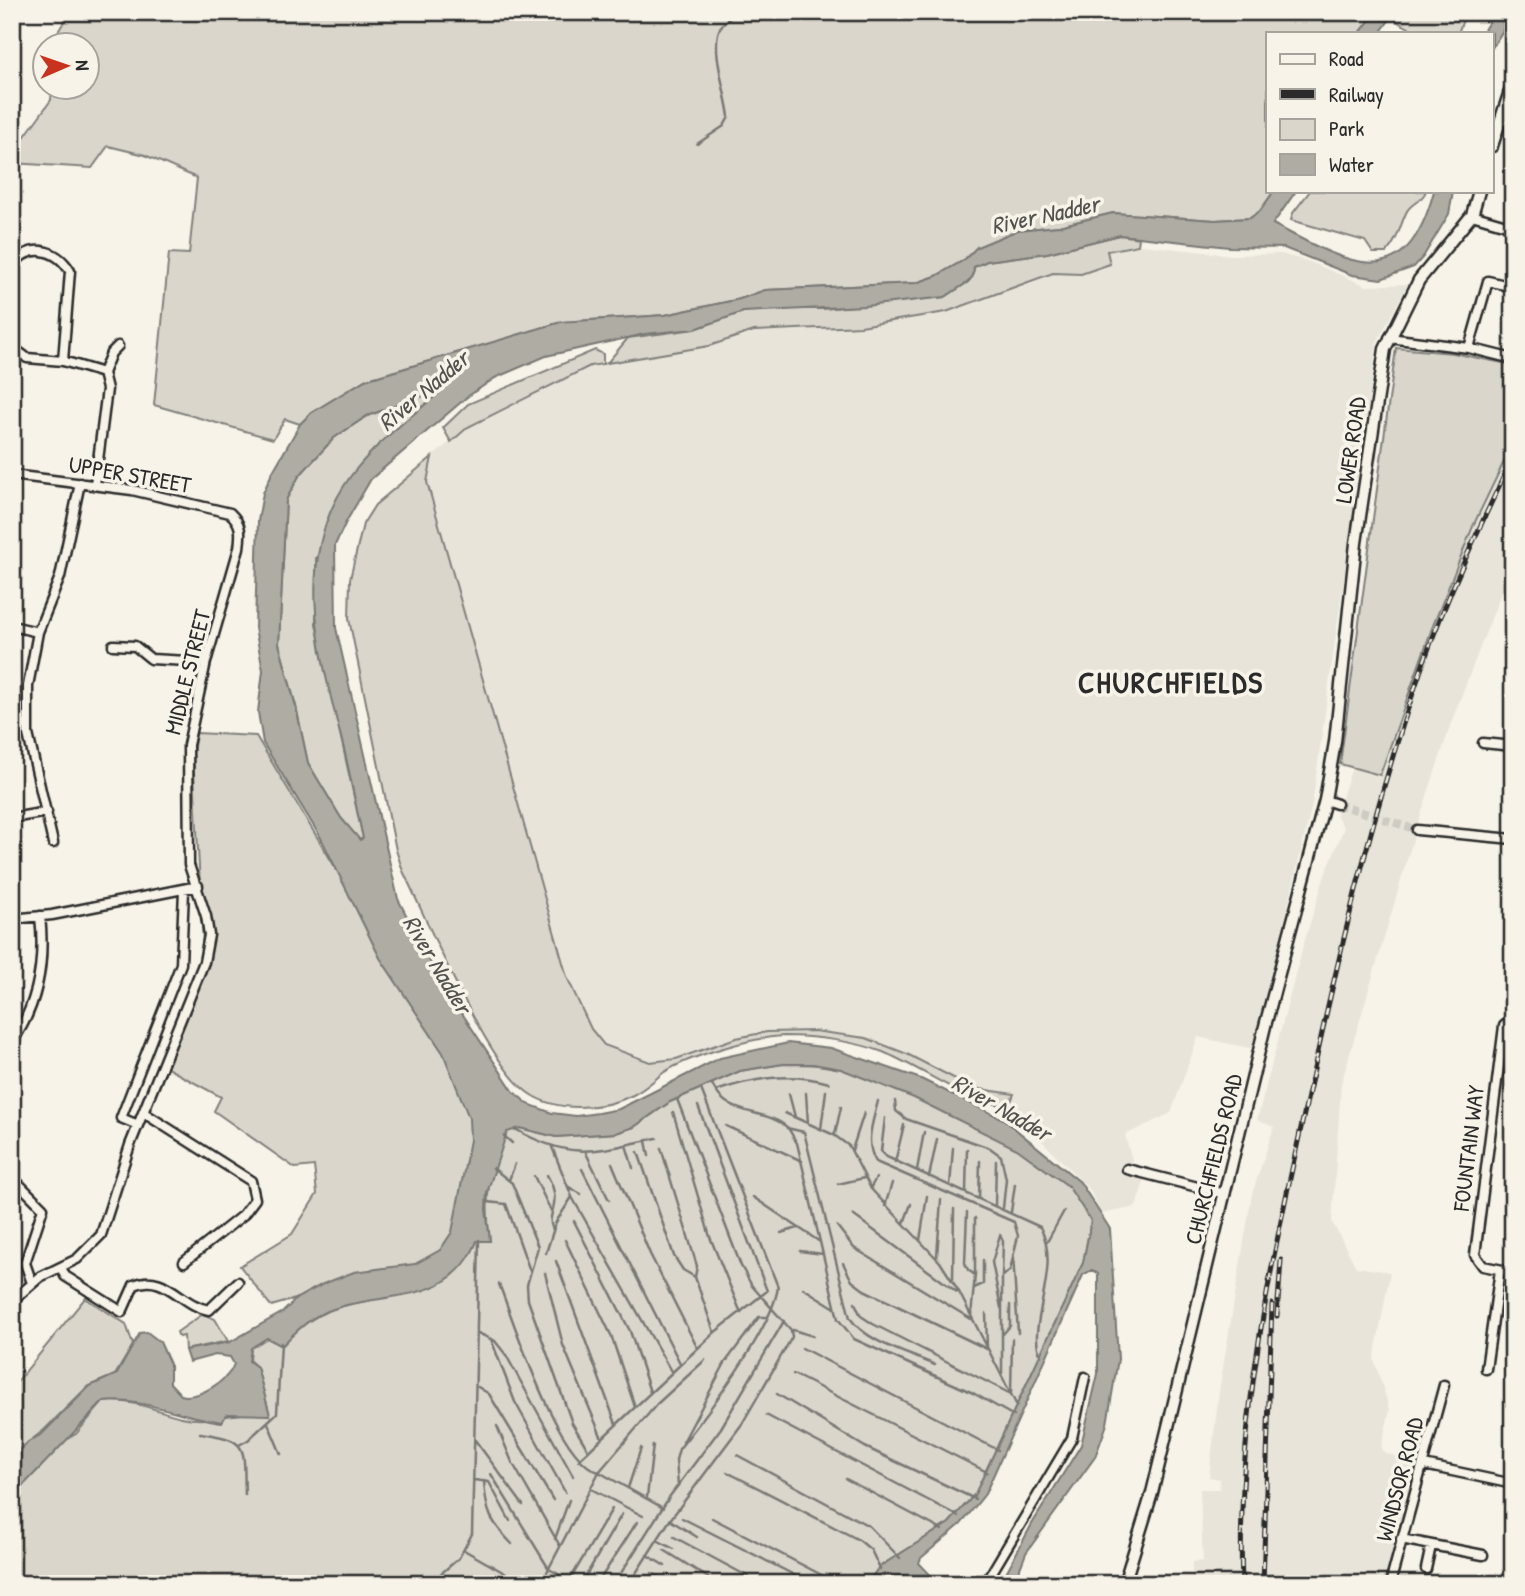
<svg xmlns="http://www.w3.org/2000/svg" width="1525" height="1596" viewBox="0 0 1525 1596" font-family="'Patrick Hand',sans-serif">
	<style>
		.built { fill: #e8e4da }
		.green { fill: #dad6cc; stroke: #82807c; stroke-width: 2 }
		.water { fill: #afaca4; stroke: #7a7874; stroke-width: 2; fill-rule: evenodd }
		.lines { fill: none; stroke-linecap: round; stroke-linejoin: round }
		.stream { stroke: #7a7874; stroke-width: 2.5 }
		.minor-tunnel { stroke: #cecbc2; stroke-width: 8; stroke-dasharray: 8 4; stroke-linecap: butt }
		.minor-casing { stroke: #2b2b2b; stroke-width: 13 }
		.tertiary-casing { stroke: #2b2b2b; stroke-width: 15 }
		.minor { stroke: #f7f3e8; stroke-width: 8 }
		.tertiary { stroke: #f7f3e8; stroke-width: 10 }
		.rail-casing { stroke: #2b2b2b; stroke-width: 5 }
		.rail { stroke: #f7f3e8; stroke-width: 2.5; stroke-dasharray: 8; stroke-linecap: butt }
		.labels { text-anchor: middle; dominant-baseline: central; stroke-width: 7; stroke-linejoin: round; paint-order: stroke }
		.street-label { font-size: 23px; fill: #2b2b2b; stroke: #f7f3e8 }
		.water-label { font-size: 24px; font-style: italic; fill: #53524f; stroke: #f7f3e8 }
		.district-label { font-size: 30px; font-weight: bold; letter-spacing: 2px; fill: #2b2b2b; stroke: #f7f3e8 }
	</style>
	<rect width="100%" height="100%" fill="#f7f3e8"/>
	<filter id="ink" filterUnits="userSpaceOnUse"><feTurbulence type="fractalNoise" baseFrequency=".0143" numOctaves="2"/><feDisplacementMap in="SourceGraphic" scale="14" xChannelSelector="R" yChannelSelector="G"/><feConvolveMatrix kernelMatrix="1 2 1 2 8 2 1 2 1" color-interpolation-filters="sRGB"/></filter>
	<g filter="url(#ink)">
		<path class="built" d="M1133 244 1231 255 1281 254 1310 262 1367 286 1408 284 1377 342 1312 805 1254 1049 1198 1037 1171 1113 1125 1135 1133 1164 1148 1168 1136 1207 1101 1214 1090 1190 1040 1139 1005 1114 1014 1094 973 1088 907 1054 866 1038 767 1032 735 1038 676 1059 650 1062 604 1046 591 1029 567 977 427 482 432 457 468 427 590 366 709 346 754 331 861 326 946 312 1053 273 1081 274 1110 263 1107 251Z
			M1513 443V562L1454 715 1417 826 1341 1084 1332 1222 1356 1267 1390 1272 1374 1360 1390 1410 1381 1448 1385 1453 1421 1464 1385 1584H1192V1562L1203 1561 1200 1489H1219L1220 1479 1209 1477 1219 1392 1252 1194 1274 1127 1257 1120 1303 946 1325 875 1344 828 1336 815 1352 767 1380 774 1432 628 1474 524Z"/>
		<path class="green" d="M70 12H1376L1360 33H1268V191H1274L1260 211 1250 218 1215 220 1113 213 1059 226 1018 230 977 247 964 260 936 276 916 283 765 290 740 299 665 315 561 322 365 380 311 413 300 424 285 419 273 439 154 405 169 253 189 254 197 178 145 155 108 146 92 168 12 163V154L51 100 52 88H88V46L57 45 59 30Z
			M1395 12H1466L1458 33H1418L1391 18Z
			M1310 191H1426C1422 202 1412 202 1407 211 1399 227 1399 239 1386 253H1373L1365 241 1291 220 1293 213Z
			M1120 235 1139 238 1138 245 1107 251 1110 264 1081 274 1053 273 946 312 861 326 754 331 709 346 607 363 628 338 695 329 743 312 765 309H823L945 297 968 282 973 276 974 267 987 261 1047 253Z
			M1396 348 1453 353 1513 365V443L1474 524 1432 628 1380 775 1340 764Z
			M595 350 603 354V364L590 366 468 427 451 442 443 428 468 404Z
			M434 392 440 393 401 425 316 558V624L363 838 360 841 341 818 308 763 296 706 279 644 286 500 299 476 334 438 367 416Z
			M432 457 427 482 567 977 591 1029 604 1045 650 1062 676 1059 736 1038 767 1032 814 1031 866 1038 907 1054 973 1088 1014 1094 1009 1106C963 1102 925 1069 883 1052 854 1041 815 1036 784 1036 753 1037 689 1056 663 1073 653 1081 645 1089 633 1095 603 1110 555 1113 527 1092 485 1060 428 922 403 871L396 850 349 619 350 579 363 524 375 505Z
			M196 733 256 736 483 1112 460 1227 442 1257 271 1306 240 1266 292 1234 317 1194 314 1166 295 1168 214 1111 221 1097 167 1068 204 962 193 753Z
			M783 1064C803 1064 821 1064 841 1069 905 1087 1019 1141 1068 1185 1078 1195 1085 1208 1091 1221L1083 1263 975 1494 949 1523 879 1567 867 1584H12V1497L68 1438 76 1434 103 1402C142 1397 173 1422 205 1419 226 1418 249 1409 270 1415L257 1367 250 1361 251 1348 267 1338 282 1345C292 1333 305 1322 319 1315 373 1288 451 1308 477 1241L490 1240C485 1206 487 1162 506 1132L519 1128 556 1137 616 1133 634 1127 670 1102 740 1071Z
			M85 1298 126 1324 133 1345 115 1375 88 1386 44 1430 12 1455V1388Z
			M203 1314 215 1319 228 1341 185 1350 184 1336 179 1337 177 1332Z"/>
		<path class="water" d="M1376 12H1395L1380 33H1360Z
			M1495 12 1513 14 1492 48V33H1482Z
			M1274 191H1296L1273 224C1347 263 1405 299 1434 191H1453L1449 214 1423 257 1414 267 1381 279 1352 275 1284 248 1229 247 1120 235 1047 253 987 261 974 267 973 276 968 282 945 297 865 306 743 312 695 329 645 334 546 356 495 378 467 397 371 479 346 522 335 545 336 628 398 899 438 977 514 1092 528 1104 552 1113 576 1116 598 1113 619 1109 720 1058 788 1043 831 1048 921 1079 1003 1119 1080 1182 1110 1229 1118 1359 1107 1424 1095 1457 1026 1553 1014 1584H1000L1032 1524 1081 1445 1098 1374V1274L1092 1270 1083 1275 985 1494 961 1524 921 1558 919 1563 939 1584H867L879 1567 949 1523 975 1494 1083 1263 1091 1221 1068 1186 1017 1149 914 1098 841 1069 813 1064H783L740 1071 670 1102 634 1127 616 1133 556 1137 520 1128 507 1132 487 1193 486 1209 490 1241H477C449 1312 375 1287 319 1315 305 1322 293 1334 282 1346L267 1338 251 1348 249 1361 257 1367 270 1415 227 1414 222 1422C182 1417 141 1397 103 1402L12 1497V1461L28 1442 42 1434 90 1386 117 1374 140 1333 147 1332 160 1342 170 1364V1383L181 1395C198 1400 229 1380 234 1364L230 1357 215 1355 189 1362 185 1350 230 1342 283 1312 297 1298 323 1284 354 1272 415 1264 440 1250 452 1232 470 1140 469 1118 443 1053 380 958 321 838 263 743 258 712 263 670 255 628 258 521 263 493 272 473 300 424 311 413 365 380 561 322 665 315 740 299 765 290 916 283 936 276 964 260 977 247 1018 230 1059 226 1113 213 1215 220 1250 218 1260 211ZM434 392 439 393C408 419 374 444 350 477 290 560 321 659 344 749 351 778 356 808 363 838L360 840 341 818 308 763 296 707 279 644 286 500 299 476 334 438 367 416Z"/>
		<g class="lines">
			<path class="stream" d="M697 144 724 126 729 117C727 96 710 48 720 28 723 23 732 17 736 12
				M712 1084C727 1119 765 1107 788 1128 791 1132 794 1139 797 1143L838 1319 854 1339 973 1393 1014 1416
				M716 1091C752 1078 792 1072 829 1083
				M806 1093 808 1123
				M789 1094 795 1117
				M878 1101C873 1122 864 1142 876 1162L1014 1222 1018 1236 1010 1270 1002 1277V1373
				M895 1101 896 1111 906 1119 990 1148 1001 1156 1006 1179 1003 1208
				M673 1112 710 1237 741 1313
				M785 1113 834 1135 849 1146 871 1189 940 1262 958 1290 1017 1406
				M885 1118 881 1151 887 1157 1040 1227C1063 1269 1025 1327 1041 1356
				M726 1126 802 1161
				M787 1128 804 1132 850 1318C866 1342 908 1353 935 1365
				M515 1129C573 1162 596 1151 657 1138
				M821 1129 826 1091
				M835 1134 841 1107
				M504 1136 512 1143
				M646 1141 649 1156
				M626 1145 633 1168
				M661 1148 697 1266 695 1277 714 1332
				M852 1150 864 1113
				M638 1152 674 1256 683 1270 695 1277
				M586 1153 609 1200
				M895 1162 904 1125
				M612 1163 650 1254 697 1347
				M493 1168 512 1183 538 1247 527 1285 528 1300 572 1423 587 1448
				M582 1169 680 1363
				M917 1170 924 1132
				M547 1175C565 1206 544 1212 553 1230
				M534 1176 551 1211
				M929 1177 937 1139
				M509 1180 515 1164
				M838 1184 864 1178
				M950 1186 953 1148
				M569 1187 581 1194
				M871 1187 876 1178
				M966 1192 967 1149
				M572 1197 672 1373
				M753 1197 820 1242
				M979 1198 980 1161
				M487 1202 506 1204 530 1271
				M995 1205 996 1161
				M885 1206 892 1183
				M967 1212 965 1263 968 1270 975 1275 971 1316
				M1011 1212 1015 1184
				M853 1215 957 1292
				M975 1218V1275
				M574 1221 630 1331 650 1392
				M904 1223 911 1204
				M837 1226 854 1248 971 1319
				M781 1233 798 1228
				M565 1240 611 1335 635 1407
				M920 1240 927 1196
				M1047 1242 1064 1211
				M800 1251 823 1254
				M546 1253 556 1222 572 1197 552 1147
				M1013 1255 1018 1333
				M937 1256 941 1200
				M556 1261 616 1424
				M843 1263 852 1281 864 1290 987 1349 986 1313
				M545 1273 563 1345 601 1436
				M953 1279 954 1209
				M499 1284C515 1324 558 1462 599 1472L547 1572
				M803 1288 835 1308
				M974 1288 983 1284V1260
				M855 1303 861 1316 873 1324 1011 1394 1012 1339
				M1001 1308 992 1262 1000 1235 1003 1241 1002 1277
				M793 1330 813 1336
				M478 1333 495 1341 506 1355 573 1476
				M1003 1334 1010 1326V1305
				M491 1339 515 1402 565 1492
				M802 1348 998 1450
				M793 1374 987 1472
				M478 1387 489 1394 553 1500
				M777 1394 865 1447 975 1499
				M766 1415 958 1516
				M268 1423 281 1454
				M497 1426 512 1462 560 1546
				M200 1433C251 1440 243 1447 245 1495
				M475 1440 523 1505
				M683 1442 725 1363 759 1317H766
				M239 1445 248 1440 277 1413 281 1343
				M737 1455 869 1526 900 1558
				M579 1460 714 1333 767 1291 698 1106
				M727 1472 859 1540 871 1550 880 1569
				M491 1474 549 1569 577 1584
				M846 1479 942 1530
				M474 1480 489 1482 510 1521
				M484 1481C486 1513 490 1521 512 1544
				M678 1486 676 1460 679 1449C707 1414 772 1329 778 1287L701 1089
				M628 1488 641 1448
				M591 1489 643 1516
				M647 1497 653 1445
				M663 1508 599 1472 657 1404 705 1360
				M682 1518 812 1584
				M712 1518 839 1584
				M670 1520 697 1537
				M674 1537 747 1576 752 1584
				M555 1539 569 1500
				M657 1540 674 1549
				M464 1550 524 1584
				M664 1550 718 1584
				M647 1555 665 1566
				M652 1573 672 1584
				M571 1578 612 1509
				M644 1582 646 1584
				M429 1584 459 1558 472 1534 479 1240
				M540 1584 541 1583
				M581 1584 622 1514
				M597 1584 637 1522
				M614 1584 670 1496 721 1428 784 1321
				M629 1584 670 1520 742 1424 792 1337 791 1330 752 1286 741 1266 677 1099"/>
			<path class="minor-tunnel" d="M1337 804 1417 830"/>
			<g class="minor-casing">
				<path id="minor" d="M1472 215 1513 227
					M12 267C28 242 56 248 70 271L63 361
					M1389 338 1469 348 1513 359
					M12 347 27 358 63 361 103 373
					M1469 348 1488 281 1513 287
					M12 475 132 490 230 513C242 524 241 533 239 548L206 662 188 745 189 865 206 916 209 935 204 962 130 1145 101 1235 77 1259 40 1277 12 1301
					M95 484 107 389 103 373 111 353 118 346
					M12 626 38 632
					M113 645 135 646 151 659 206 662
					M12 725H27
					M1483 743 1513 746
					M1325 800 1337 804
					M12 818 47 812
					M1417 830 1513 839
					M53 843 28 734V686L38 632 60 577 80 483
					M12 919 52 915 198 886
					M1513 1019 1504 1026 1475 1255 1483 1266 1513 1272
					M12 1042C38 1005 45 960 40 916
					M144 1113 251 1181 255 1199 243 1215 184 1262
					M138 1125 121 1118 181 964 184 890
					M1127 1169 1225 1194
					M17 1182 43 1208 25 1263 32 1283
					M62 1269 65 1276 122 1312 134 1285C165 1271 181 1306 209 1310L238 1282
					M1486 1369 1500 1270
					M1424 1465 1513 1484
					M1401 1539 1483 1555
					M1426 1569 1431 1546
					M985 1584 1072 1438 1085 1377
					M1390 1584 1444 1385"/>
			</g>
			<g class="tertiary-casing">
				<path id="tertiary" d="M1492 146 1513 82
					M1124 1584 1152 1493 1265 1026 1325 800 1335 742 1356 543 1385 349 1419 280 1472 215 1479 191"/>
			</g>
			<use href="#minor" class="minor"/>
			<use href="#tertiary" class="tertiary"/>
			<g class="rail-casing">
				<path id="rail" d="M1277 1316 1281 1260
					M1242 1584C1236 1424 1270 1269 1304 1114 1337 963 1371 813 1422 667 1447 595 1480 526 1513 457
					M1263 1584 1272 1304"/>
			</g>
			<use href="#rail" class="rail"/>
		</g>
	</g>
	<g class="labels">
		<g class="street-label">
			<text transform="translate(1350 450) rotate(-82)">LOWER ROAD</text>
			<text transform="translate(130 474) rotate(10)">UPPER STREET</text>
			<text transform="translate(187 672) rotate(-76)">MIDDLE STREET</text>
			<text transform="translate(1468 1148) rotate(-83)">FOUNTAIN WAY</text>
			<text transform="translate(1213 1159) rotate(-76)">CHURCHFIELDS ROAD</text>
			<text transform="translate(1399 1479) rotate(-75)">WINDSOR ROAD</text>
		</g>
		<g class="water-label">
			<text transform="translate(1045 214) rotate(-12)">River Nadder</text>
			<text transform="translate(423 390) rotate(-40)">River Nadder</text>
			<text transform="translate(438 964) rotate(59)">River Nadder</text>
			<text transform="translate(1002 1107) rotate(30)">River Nadder</text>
		</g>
		<g class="district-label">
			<text x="1171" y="682">CHURCHFIELDS</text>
		</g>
	</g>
	<rect width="1525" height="1596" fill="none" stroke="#f7f3e8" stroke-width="42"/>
	<rect x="21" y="21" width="1483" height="1554" fill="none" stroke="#2b2b2b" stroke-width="2.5" filter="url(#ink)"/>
	<rect x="1266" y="32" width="228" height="161" fill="#f7f3e8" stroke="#a5a39c" stroke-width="2"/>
	<rect x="1280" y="54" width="35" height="10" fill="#f7f3e8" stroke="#a5a39c" stroke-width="2"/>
	<text x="1329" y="66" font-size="21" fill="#2b2b2b">Road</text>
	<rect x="1280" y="89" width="35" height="10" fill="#2b2b2b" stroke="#a5a39c" stroke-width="2"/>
	<text x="1329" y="102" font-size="21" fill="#2b2b2b">Railway</text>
	<rect x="1280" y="119" width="35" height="21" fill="#dad6cc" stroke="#a5a39c" stroke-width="2"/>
	<text x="1329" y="136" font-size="21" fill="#2b2b2b">Park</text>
	<rect x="1280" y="154" width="35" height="21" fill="#afaca4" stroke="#a5a39c" stroke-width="2"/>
	<text x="1329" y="172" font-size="21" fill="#2b2b2b">Water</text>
	<g transform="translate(66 66) rotate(88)"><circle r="33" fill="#f7f3e8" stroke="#a5a39c" stroke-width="2"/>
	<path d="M0-5L12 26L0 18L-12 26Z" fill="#c8321e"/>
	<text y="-10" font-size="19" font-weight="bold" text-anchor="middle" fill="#2b2b2b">N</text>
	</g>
</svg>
